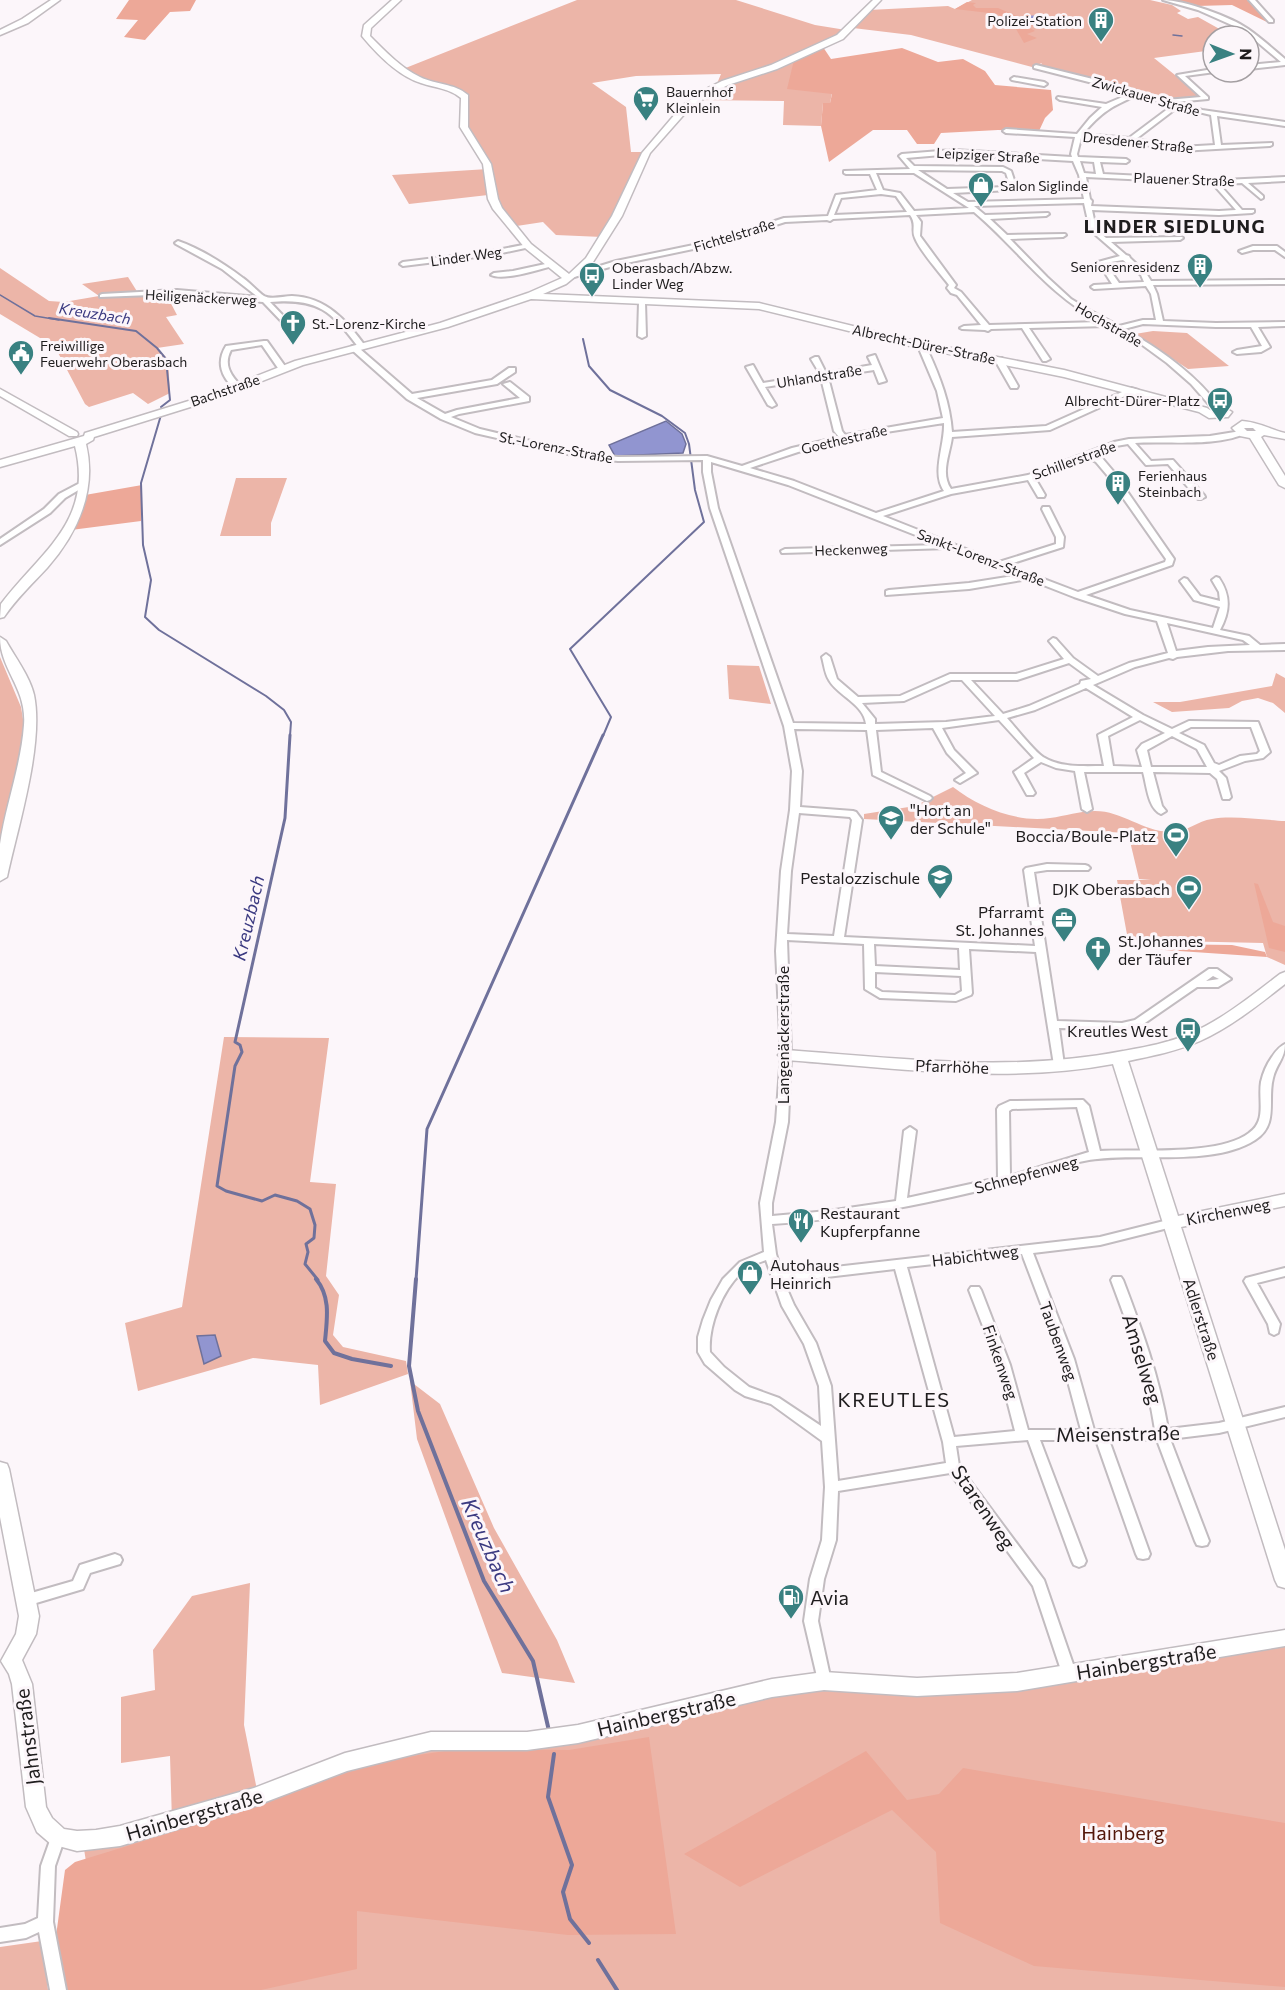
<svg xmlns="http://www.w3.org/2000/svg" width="1285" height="1990" viewBox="0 0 1285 1990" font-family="Commissioner,sans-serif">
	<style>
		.green { fill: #ecb5a8 }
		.forest { fill: #eda898 }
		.water { fill: #9195d0; stroke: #6f719b; stroke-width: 1.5 }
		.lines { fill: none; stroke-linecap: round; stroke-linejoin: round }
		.stream-far3 { stroke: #6f719b; stroke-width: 1.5 }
		.stream-far2 { stroke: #6f719b; stroke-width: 2 }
		.stream-far1 { stroke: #6f719b; stroke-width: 3 }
		.stream { stroke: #6f719b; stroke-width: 4 }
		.canal { stroke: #9195d0; stroke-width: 5 }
		.street-casing { stroke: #c2bcc0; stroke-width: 4 }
		.secondary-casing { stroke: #c2bcc0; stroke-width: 3 }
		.street { fill: #fff; fill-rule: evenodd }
		.secondary { fill: #fff; fill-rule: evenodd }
		.labels { text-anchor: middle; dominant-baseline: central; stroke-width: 6; stroke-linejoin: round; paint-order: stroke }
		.far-poi-label { font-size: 14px; fill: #1f1d1e; stroke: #fcf6fa; text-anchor: start }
		.far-street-label { font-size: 14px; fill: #1f1d1e; stroke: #fcf6fa }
		.far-water-label { font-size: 15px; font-style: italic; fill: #3b3a81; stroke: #fcf6fa }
		.poi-label { font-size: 16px; fill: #1f1d1e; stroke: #fcf6fa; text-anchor: end }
		.street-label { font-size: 16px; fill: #1f1d1e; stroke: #fcf6fa }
		.far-district-label { font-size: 18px; font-weight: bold; letter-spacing: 1.5px; fill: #1f1d1e; stroke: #fcf6fa }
		.water-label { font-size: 18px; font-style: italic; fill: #3b3a81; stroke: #fcf6fa }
		.near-street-label { font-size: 20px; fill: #1f1d1e; stroke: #fcf6fa }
		.quarter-label { font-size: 20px; letter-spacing: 1.5px; fill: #1f1d1e; stroke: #fcf6fa }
		.near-poi-label { font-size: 20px; fill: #1f1d1e; stroke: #fcf6fa; text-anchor: start }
		.near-park-label { font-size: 20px; fill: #53170a; stroke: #fcf6fa }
		.near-water-label { font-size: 21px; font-style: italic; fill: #3b3a81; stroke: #fcf6fa }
	</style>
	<rect width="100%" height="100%" fill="#fcf6fa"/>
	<path class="green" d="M577 0H736L815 25 846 30C813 56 755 72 716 86L721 74 636 76 592 83 626 107 631 152H645L602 237 556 235 543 222 510 227 488 195 409 204 392 175 488 169 465 126 466 105 462 90 420 80 403 69Z
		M972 0H1150L1172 5 1181 11 1177 13 1188 19 1198 17 1232 36H1213V50L1154 58 1202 97 1164 100 1120 85 1039 67 1042 63 1032 67 911 35 853 28 869 10 948 6 955 9Z
		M794 60 832 93 830 103H823L821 126 783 125 784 101 698 100 712 91Z
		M0 268 49 301 64 302 99 296 82 284 128 277 138 293 165 292 177 315 166 317 184 344 157 348 168 359 170 393 148 404 133 393 89 407 85 404 55 347 0 314Z
		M1153 331 1187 333 1229 366 1188 369 1135 334Z
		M236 478H287L271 523V536H220Z
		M0 657 21 707 25 731 0 848Z
		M727 665 759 666 771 704 729 699Z
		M1276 673 1285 678V713L1273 703 1258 698 1242 701 1229 708 1172 712 1153 702H1180L1272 686Z
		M953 787C979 807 1016 823 1050 818 1065 816 1080 811 1095 811 1122 811 1143 831 1169 832 1186 833 1197 821 1212 819 1231 815 1265 820 1285 821V965L1267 957 1263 943 1128 940 1117 880H1151L1139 879 1128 833 864 819V814L915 806Z
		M224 1037 329 1038 310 1182 336 1184 326 1276 339 1295 333 1335 343 1347 406 1361 408 1374 320 1405 318 1365 253 1358 138 1391 125 1323 182 1307Z
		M410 1381 440 1404 494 1528 557 1640 575 1683 502 1673 417 1439Z
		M250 1583 244 1725 258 1795 405 1747 517 1745 794 1682 924 1690 1285 1641V1990H107L83 1843 172 1821 170 1756 121 1763V1697L155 1690 153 1650 192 1596Z
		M42 1941 48 1990H0V1947Z"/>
	<path class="forest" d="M129 0H196L190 11 170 12 145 40 124 37 138 20 116 19Z
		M1174 0H1247L1271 24 1232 5 1197 6Z
		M967 2 976 3 973 5 976 8H998L1024 19 1029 24 1028 27 1035 31 1027 34 1037 38 1024 43 1016 29 998 14 955 9Z
		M823 47 831 59 902 48 938 62 963 59 985 71 995 85 1051 90 1053 110 1045 118 1039 131 998 130 941 133 934 144H917L907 130H873L829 162 821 126 823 103H830L832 94 787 89 794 60Z
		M142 485 141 521 71 530 85 495Z
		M1254 883 1258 884 1273 922 1285 926V952L1269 948Z
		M1157 944 1232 945 1265 952 1267 957 1135 948Z
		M649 1737 676 1934 568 1935 357 1911V1969L261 1990H64L56 1936 65 1870 75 1862 173 1832 259 1799 366 1763 458 1749 569 1750Z
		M866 1751 907 1800 939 1794 963 1768 1285 1823V1987L1034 1966 940 1923 936 1852 892 1810 740 1887 684 1854Z"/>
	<path class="water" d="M666 421 682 434 686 444 683 453 615 456 609 445Z
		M215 1335 221 1356 204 1364 197 1336Z"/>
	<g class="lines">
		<path class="stream-far3" d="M1173 35 1182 36
			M0 295 35 316 59 320"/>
		<path class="stream-far2" d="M49 318 136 331 157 348 166 359 170 400 161 407
			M583 339 589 366 610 390 662 416 685 433 689 444 695 490 704 522 570 649 611 717 603 736
			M161 415 141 483 143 545 151 580 145 617 159 630 266 696 284 710 291 722 290 736"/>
		<path class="stream-far1" d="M290 735 285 818 235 1042 240 1045 242 1052 235 1066 217 1186 226 1191 262 1201 275 1195 297 1201 310 1209 315 1225 314 1238 306 1244 308 1252 305 1264 318 1280
			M416 1280 427 1129 603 735"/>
		<path class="stream" d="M316 1279C331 1297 327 1319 325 1341L334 1353 352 1359 391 1366
			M416 1279 409 1366 418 1411 484 1581 533 1661 549 1731
			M554 1754 548 1797 572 1865 563 1892 570 1919 589 1943
			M598 1960 617 1990"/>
		<path class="canal" d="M1032 18H1046
			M1051 22 1053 24"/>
		<g class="street-casing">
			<path id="street" d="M1163 0C1184 0 1231 17 1248 29 1261 38 1273 49 1285 59V65L1249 69V65L1281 62 1243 30 1198 10Z
				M1249 0H1255L1273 20V22H1269Z
				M1036 65 1113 84 1166 100 1201 97 1177 75 1213 69V72H1215L1185 76 1208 97V99L1175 102 1202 110 1285 122V126L1217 116 1221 145 1272 143V145L1270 146 1180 151 1117 140 1081 138 1077 154 1078 157 1126 159 1129 161 1126 163 1100 162 1103 174 1223 180 1285 177V181L1248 183 1263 196V198L1261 199 1242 183 1219 184 1242 210H1254V212L1252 213 1219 215 1092 210 1096 229 1106 238 1182 237 1183 238 1180 240 1111 242 1126 255 1129 256 1130 258 1146 273 1151 281 1285 280V284L1153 285 1157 294 1163 321 1216 323 1285 322V326L1258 327 1270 347 1261 352 1237 354 1233 352 1237 350 1262 346 1251 327H1216L1143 324 1124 329C1160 349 1194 373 1219 406L1218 408H1212L1191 384 1167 363 1141 344 1108 326 1029 328 1050 359 1046 361H1043L1022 328 991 329 988 331 985 330 962 329 960 328 964 326 981 325 957 295 951 293 947 288 949 285C940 273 920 251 915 238 911 229 917 225 910 215L833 219 830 221 827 220 785 222 717 244 617 265 567 279 564 277 616 261 713 241 784 218 828 216 836 195 877 190 870 174H846L844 173V171L910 169 899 156 902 154 953 150 1072 157 1071 154 1075 137 1006 133 1003 131 1006 129 1077 134 1090 118 1102 107 1060 100 1057 98 1058 97 1106 104 1132 93 1034 68V66ZM1138 95 1173 105 1129 138 1083 134C1101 112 1112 106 1138 95ZM1178 107 1211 115 1215 145 1180 147 1136 139ZM953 154 1073 161 1079 175 1084 199 968 202 953 193 1010 190 1016 186 1011 171 1003 167 914 166 906 158ZM1080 161 1094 162 1096 174 1084 173ZM918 170 1002 171 1006 173 1010 185 1007 187 947 189ZM876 173H914L969 208 914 211 900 193 883 190ZM1086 177 1212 183 1236 210 1219 211 1091 206 1092 201 1090 199ZM881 194 896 196 907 212 834 215 841 198ZM1084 203 1090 230 1120 256 1098 262 1112 284 1094 285 1091 287 1094 289 1146 286 1151 294 1156 320H1143L1119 326 1089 310 1071 299 1047 277 1010 239 1063 237 1066 235 1065 234 1007 235 990 219 1046 216 1049 214 1048 213 985 215 974 206ZM974 212C1017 248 1049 296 1101 322L989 325 961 292 954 288 956 285 920 236 921 222 916 215ZM1123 260 1141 275 1144 282 1119 283 1105 263Z
				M1014 77 1044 82 1047 84 1044 86 1012 80 1011 79Z
				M178 241C201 249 223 263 243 278 250 283 257 291 264 296 271 300 284 296 292 296 326 297 347 321 366 347L360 349 412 394 492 380 509 368H515V372L497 384 417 398 445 414 457 410 520 398 503 384 510 382 529 397V401L459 414 451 417 480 429 581 453 618 457 707 456 742 466 792 448 839 437 834 431 821 378 765 387 776 405 772 407 768 405 746 367 753 365 763 383 820 374 811 359 815 357H818L826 373 872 365 868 357 875 355 886 381 879 383 874 370 828 377 842 431 845 435 943 418 937 391 920 351 927 345 931 347 928 351C940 377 950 403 952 432L1046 426 1131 388 1138 390 1050 430 952 437C950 454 940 473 951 489L1028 475 1114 442 1129 439 1210 436 1241 431 1245 433C1221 447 1164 441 1135 443L1151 461 1173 460 1204 495 1205 497 1201 499H1198L1168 464 1146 465 1128 444 1116 446 1094 455 1102 458 1113 471 1174 559 1172 565 1086 595 1130 610 1213 628 1220 607 1194 600 1180 581 1184 578 1187 579 1200 596 1220 601 1219 592 1212 580 1216 577 1219 578C1231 596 1230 611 1220 630L1249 636 1260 645 1285 644V650L1228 651 1177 657 1173 659 1169 658 1135 667 1093 685 1143 715 1172 729 1189 721 1258 722 1270 752 1263 758 1245 761 1219 771 1226 778 1231 797 1229 799H1223L1217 779 1210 773 1153 772 1162 806 1166 811 1161 814C1148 808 1147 786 1143 772H1084L1092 809 1087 812 1082 809 1075 771 1056 768 1041 762 1024 773 1035 793 1033 795H1027L1014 772 1034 758 999 720 942 728 954 750 977 773 960 783 955 780 966 773 947 753 933 728 876 730 881 772 930 796 932 798 930 800 927 801 873 775 867 730 794 729 802 771 800 807 853 811 856 812 862 820 844 937 1035 946 1024 870 1026 868 1047 864 1085 865 1088 866 1090 868 1088 870H1047L1034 872 1057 1021 1122 1023 1135 1020 1209 969H1217L1231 979 1218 987H1197L1142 1025 1122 1029 1059 1028 1064 1065 1059 1069 1054 1065 1036 952 969 949 972 993 971 995 956 1001 880 998 865 989 864 944 787 940 791 1055 788 1122 772 1203V1216L828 1211 896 1201 904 1131 910 1127 916 1131 907 1198 998 1178 997 1109 999 1106 1010 1101 1083 1100 1089 1106 1100 1151C1138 1149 1219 1156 1249 1133 1267 1121 1258 1100 1261 1082 1263 1073 1267 1064 1272 1057 1276 1051 1279 1047 1285 1044 1285 1059 1276 1064 1273 1078 1267 1100 1279 1125 1255 1140 1211 1168 1134 1151 1084 1161 1060 1165 1038 1176 1015 1182 935 1202 855 1219 772 1224L776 1254 782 1273 1100 1237 1172 1219 1176 1220 1178 1223 1176 1226 1100 1245 1033 1253 1074 1359 1094 1430H1155C1147 1375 1130 1331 1111 1280L1113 1277H1121L1123 1280C1142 1330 1159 1376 1168 1429L1219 1423 1285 1407V1417L1219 1433 1170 1439 1209 1541 1207 1545 1202 1546 1197 1545 1195 1541 1157 1440H1109L1150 1554 1148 1558 1143 1559 1138 1558 1136 1554 1096 1440H1040L1086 1561 1084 1565 1079 1567 1074 1565 1072 1561 1028 1440 956 1446 959 1466 1044 1580 1076 1673 1074 1677 1069 1679 1064 1677 1062 1673 1033 1586 950 1473 838 1491 836 1540 824 1579 818 1621 831 1681 829 1685 824 1687 819 1685 804 1621 810 1579 822 1540 825 1487 822 1441 771 1404 745 1396 735 1390 705 1364 698 1352V1337L703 1320 711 1300 723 1279 740 1262 764 1252 760 1203 776 1122 781 1055 776 951 781 871 790 810 792 771 784 726 710 508 703 472V460L618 461 581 457 475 433 441 419 407 399 352 350V346L359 348C331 311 319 298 270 302L291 324 287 326 285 325 263 302 177 294 100 297V295L102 294 177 290 258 297 222 269 176 244 175 243ZM944 423C945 445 931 473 944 491L876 513 794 481 750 468 798 452 854 437ZM1087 457 1096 462 1107 475 1166 559 1165 562 1078 592 1007 565 1063 547 1064 537 1049 507H1043L1042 509 1056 537V544L999 562 883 516 951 494 1028 480 1038 497H1044L1045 495 1035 478ZM711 462 788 485 941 545 785 549 781 551 782 553 950 548 1019 575 969 583 889 590 886 591V595L969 589 1028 579 1074 597 1125 614 1157 621 1168 653 1129 663 1098 676 1073 658 1056 639 1053 638 1049 641 1064 659 1016 674H950L900 696 858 697 837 679 830 657 826 654 822 657C824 664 825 674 829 680 838 696 864 704 866 724L793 723 718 508 711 472ZM1167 623 1243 640 1250 645 1208 647 1176 651ZM1069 663 1091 679 1081 681 1080 684 1029 706 1003 714 971 680H1017ZM951 680H962L995 716 946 722 875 724V719L862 703 904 701ZM1086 688 1133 717 1098 735 1104 766C1085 766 1060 768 1043 757 1033 750 1016 728 1007 718L1035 710ZM1140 720 1165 733 1142 744 1137 750 1142 767 1113 766 1108 736ZM1191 727H1251L1260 751 1257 754 1240 756 1219 765 1214 763 1204 745 1179 733ZM1172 736 1197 749 1207 767H1151L1147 750ZM799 813 850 817 852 820 834 936 787 934 791 871ZM874 944 959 948 960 970 875 966ZM875 972 961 976 962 991 955 995 882 992 875 988ZM1213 976 1219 979 1206 981ZM1077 1107 1089 1152 1010 1176 1009 1111 1012 1109ZM1022 1254 1062 1359 1081 1430H1028L1010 1365 981 1290 979 1287H971L969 1290 998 1365 1015 1431 954 1437 907 1267ZM766 1260 782 1306 804 1344 819 1386 821 1426 779 1398 749 1387 724 1367 710 1352C708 1326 722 1291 741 1273 748 1267 757 1263 766 1260ZM895 1269 943 1442 946 1463 838 1481 831 1386 816 1343 794 1305 784 1282Z
				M528 244 530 245V247L492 255 403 266 400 264 403 262 492 251Z
				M1253 246H1277L1285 252V257L1275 250H1253L1242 253 1239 251Z
				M550 263 552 264V266C538 270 503 281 491 275L494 273 513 271Z
				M642 300 645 302 646 336 642 338 638 336 639 302Z
				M264 341H267L287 369 280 371 262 345 231 350C223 365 231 376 242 387L235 389C221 377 216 362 226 346Z
				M996 358H1002L1018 386 1017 388H1011L995 360Z
				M80 483H83L87 485 65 498 50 513 0 545V539L44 509 59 494Z
				M1285 1268V1276L1257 1283 1280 1324 1278 1333 1274 1335 1270 1333 1268 1324 1244 1281 1246 1278Z
				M115 1554 120 1556 122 1560 120 1564 90 1573 83 1589 26 1606 21 1604 19 1600 21 1596 73 1581 80 1565Z
				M58 1830 63 1832 65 1837 55 1866 53 1922 66 1990H50L39 1932 26 1938 0 1942V1928L25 1924 38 1918 41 1866 53 1832Z"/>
		</g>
		<g class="secondary-casing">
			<path id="secondary" d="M51 0H60L28 23 0 35V30L22 19Z
				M392 0H401L371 28 370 36C385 51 401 68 420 77 436 85 454 83 468 95V127L491 164 498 199 502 208 531 244 569 274 586 258 612 216 642 153 682 106 704 90 722 81 771 65 837 35 873 0H881L843 39 777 69 728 85 710 94 688 110 650 153 622 216 593 262 566 284 543 294 759 303 910 340 1064 370 1207 408C1215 414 1219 411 1227 409L1232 412 1228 417 1209 418 1199 412 1064 377 910 346 759 309 531 299 448 327 303 365 216 399 94 437 93 440 86 444C97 490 78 533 47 568 32 584 17 598 4 617L0 618 1 604C40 552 94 522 75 446L0 467V460L84 436 85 433 208 395 295 361 440 323 528 293 562 278 525 248 493 209 488 199 483 164 460 127 461 98C449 88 435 88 421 83 398 76 377 54 362 36L364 25Z
				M0 389 77 432 78 434 77 436H69L0 396Z
				M1242 421C1258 422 1269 429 1285 433V439L1264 435 1261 437 1285 476V488L1279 485 1250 438 1240 436 1232 428ZM1244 428H1253L1256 431H1247Z
				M0 637 6 641C15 657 30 677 34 695 44 744 18 826 7 877L0 881C0 869 0 856 0 844 6 804 21 766 24 725 27 688 0 670 0 637Z
				M1285 972V984C1258 1005 1231 1027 1200 1041 1177 1051 1152 1056 1128 1061L1178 1216 1285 1194V1206L1181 1227 1285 1550V1588L1278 1586 1275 1580 1113 1064C1006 1084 894 1068 786 1060L778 1055 786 1050C898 1058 1011 1073 1123 1051 1145 1047 1168 1043 1189 1034 1222 1020 1251 996 1280 974Z
				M0 1462 7 1464 9 1469 39 1616 36 1634 22 1660 32 1684 46 1807 52 1818 64 1829 77 1831 96 1830 120 1826 254 1788 345 1753 431 1732H527L578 1725 772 1679 824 1672 917 1678 1017 1673 1285 1630V1646L1017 1691 917 1696 824 1690 772 1697 578 1743 527 1750H431L347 1771 255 1806 120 1846 77 1851 51 1844 37 1832 26 1807 12 1684 9 1674 1 1661 16 1634 19 1616 0 1517Z"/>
		</g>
		<use href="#street" class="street"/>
		<use href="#secondary" class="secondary"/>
	</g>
	<defs>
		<g id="building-pin" transform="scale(1.35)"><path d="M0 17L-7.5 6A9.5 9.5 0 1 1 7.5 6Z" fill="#398181" stroke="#fcf6fa"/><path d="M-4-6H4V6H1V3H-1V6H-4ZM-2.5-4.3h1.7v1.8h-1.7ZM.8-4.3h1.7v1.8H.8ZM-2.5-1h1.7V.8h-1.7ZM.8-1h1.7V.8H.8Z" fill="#fff"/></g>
		<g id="supermarket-pin" transform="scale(1.35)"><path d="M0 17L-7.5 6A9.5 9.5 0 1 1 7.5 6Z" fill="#398181" stroke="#fcf6fa"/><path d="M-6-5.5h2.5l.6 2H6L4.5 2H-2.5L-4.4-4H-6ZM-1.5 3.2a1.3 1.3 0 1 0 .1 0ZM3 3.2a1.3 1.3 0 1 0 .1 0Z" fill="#fff"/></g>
		<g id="shop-pin" transform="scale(1.35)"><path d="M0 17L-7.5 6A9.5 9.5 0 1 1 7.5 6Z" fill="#398181" stroke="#fcf6fa"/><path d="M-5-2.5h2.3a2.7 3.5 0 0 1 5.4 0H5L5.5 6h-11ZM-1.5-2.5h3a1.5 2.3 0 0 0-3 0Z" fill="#fff"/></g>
		<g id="bus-pin" transform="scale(1.35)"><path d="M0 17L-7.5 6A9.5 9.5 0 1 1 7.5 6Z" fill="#398181" stroke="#fcf6fa"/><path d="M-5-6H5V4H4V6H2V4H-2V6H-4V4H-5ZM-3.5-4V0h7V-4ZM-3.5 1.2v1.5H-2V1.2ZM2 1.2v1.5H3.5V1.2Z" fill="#fff"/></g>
		<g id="church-pin" transform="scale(1.35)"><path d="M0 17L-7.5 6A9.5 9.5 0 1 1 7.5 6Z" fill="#398181" stroke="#fcf6fa"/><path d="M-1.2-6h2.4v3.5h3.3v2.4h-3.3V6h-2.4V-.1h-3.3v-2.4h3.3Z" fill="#fff"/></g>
		<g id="civic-pin" transform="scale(1.35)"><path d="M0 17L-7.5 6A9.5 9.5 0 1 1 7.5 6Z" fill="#398181" stroke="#fcf6fa"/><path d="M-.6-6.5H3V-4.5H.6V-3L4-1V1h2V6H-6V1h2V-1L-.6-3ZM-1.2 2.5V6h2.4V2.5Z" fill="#fff"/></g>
		<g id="school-pin" transform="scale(1.35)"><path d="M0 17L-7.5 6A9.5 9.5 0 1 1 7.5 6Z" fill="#398181" stroke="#fcf6fa"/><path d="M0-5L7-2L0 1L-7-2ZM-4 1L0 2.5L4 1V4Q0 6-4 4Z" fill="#fff"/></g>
		<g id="stadium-pin" transform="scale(1.35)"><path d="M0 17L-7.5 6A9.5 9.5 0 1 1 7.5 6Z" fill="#398181" stroke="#fcf6fa"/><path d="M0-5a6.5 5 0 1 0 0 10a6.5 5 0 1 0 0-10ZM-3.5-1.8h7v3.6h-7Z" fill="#fff"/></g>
		<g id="office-pin" transform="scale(1.35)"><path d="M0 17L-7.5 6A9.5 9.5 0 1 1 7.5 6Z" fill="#398181" stroke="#fcf6fa"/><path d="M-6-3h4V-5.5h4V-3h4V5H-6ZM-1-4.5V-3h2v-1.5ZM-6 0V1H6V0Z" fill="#fff"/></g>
		<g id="restaurant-pin" transform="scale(1.35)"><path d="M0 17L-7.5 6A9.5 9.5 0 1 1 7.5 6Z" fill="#398181" stroke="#fcf6fa"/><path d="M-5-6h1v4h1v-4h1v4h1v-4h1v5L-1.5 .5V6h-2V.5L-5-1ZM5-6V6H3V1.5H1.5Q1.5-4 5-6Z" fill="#fff"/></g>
		<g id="fuel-pin" transform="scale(1.35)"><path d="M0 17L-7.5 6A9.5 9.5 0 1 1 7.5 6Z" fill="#398181" stroke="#fcf6fa"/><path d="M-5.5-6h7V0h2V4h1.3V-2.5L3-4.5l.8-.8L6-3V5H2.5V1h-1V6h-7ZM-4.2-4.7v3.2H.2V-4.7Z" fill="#fff"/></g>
	</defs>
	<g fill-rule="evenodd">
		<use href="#building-pin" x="1101" y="20"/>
		<use href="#supermarket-pin" x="646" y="99"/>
		<use href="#shop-pin" x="981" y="185"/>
		<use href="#building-pin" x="1200" y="266"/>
		<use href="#bus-pin" x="592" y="275"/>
		<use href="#church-pin" x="293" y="323"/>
		<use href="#civic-pin" x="21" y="353"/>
		<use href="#bus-pin" x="1220" y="400"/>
		<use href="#building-pin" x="1118" y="483"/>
		<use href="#school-pin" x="891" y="818"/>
		<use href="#stadium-pin" x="1176" y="835"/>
		<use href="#school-pin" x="940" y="877"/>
		<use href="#stadium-pin" x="1189" y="888"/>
		<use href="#office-pin" x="1064" y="920"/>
		<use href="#church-pin" x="1098" y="949"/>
		<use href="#bus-pin" x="1188" y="1030"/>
		<use href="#restaurant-pin" x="801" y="1221"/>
		<use href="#shop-pin" x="750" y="1273"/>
		<use href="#fuel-pin" x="791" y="1597"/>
	</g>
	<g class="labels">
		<g class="far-poi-label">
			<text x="1082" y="20" text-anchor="end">Polizei-Station</text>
			<text x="666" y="91">Bauernhof<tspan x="666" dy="16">Kleinlein</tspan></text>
			<text x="1000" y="185">Salon Siglinde</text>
			<text x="1180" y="266" text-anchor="end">Seniorenresidenz</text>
			<text x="612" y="267">Oberasbach/Abzw.<tspan x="612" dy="16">Linder Weg</tspan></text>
			<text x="312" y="323">St.-Lorenz-Kirche</text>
			<text x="40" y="345">Freiwillige<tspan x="40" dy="16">Feuerwehr Oberasbach</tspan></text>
			<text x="1200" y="400" text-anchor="end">Albrecht-Dürer-Platz</text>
			<text x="1138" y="475">Ferienhaus<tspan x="1138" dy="16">Steinbach</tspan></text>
		</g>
		<g class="far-street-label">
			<text transform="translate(1146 96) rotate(16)">Zwickauer Straße</text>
			<text transform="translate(1138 142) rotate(6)">Dresdener Straße</text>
			<text transform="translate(988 155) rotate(3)">Leipziger Straße</text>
			<text transform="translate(1184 179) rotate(2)">Plauener Straße</text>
			<text transform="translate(734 235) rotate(-17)">Fichtelstraße</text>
			<text transform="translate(466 256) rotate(-8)">Linder Weg</text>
			<text transform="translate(201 297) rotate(3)">Heiligenäckerweg</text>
			<text transform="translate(1109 324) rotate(30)">Hochstraße</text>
			<text transform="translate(924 344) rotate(12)">Albrecht-Dürer-Straße</text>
			<text transform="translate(819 376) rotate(-9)">Uhlandstraße</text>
			<text transform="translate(225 390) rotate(-19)">Bachstraße</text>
			<text transform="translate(844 439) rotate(-13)">Goethestraße</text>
			<text transform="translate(556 447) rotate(11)">St.-Lorenz-Straße</text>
			<text transform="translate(1074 460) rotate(-20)">Schillerstraße</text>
			<text transform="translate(851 549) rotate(-2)">Heckenweg</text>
			<text transform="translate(981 557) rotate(21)">Sankt-Lorenz-Straße</text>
		</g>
		<g class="far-water-label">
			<text transform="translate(95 313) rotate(9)">Kreuzbach</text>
		</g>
		<g class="poi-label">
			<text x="910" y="809" text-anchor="start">"Hort an<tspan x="910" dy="18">der Schule"</tspan></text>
			<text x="1156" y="835">Boccia/Boule-Platz</text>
			<text x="920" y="877">Pestalozzischule</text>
			<text x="1170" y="888">DJK Oberasbach</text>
			<text x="1044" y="911">Pfarramt<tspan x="1044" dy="18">St. Johannes</tspan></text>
			<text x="1118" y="940" text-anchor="start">St.Johannes<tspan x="1118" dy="18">der Täufer</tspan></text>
			<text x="1168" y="1030">Kreutles West</text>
			<text x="820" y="1212" text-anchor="start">Restaurant<tspan x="820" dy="18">Kupferpfanne</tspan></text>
			<text x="770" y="1264" text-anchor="start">Autohaus<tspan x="770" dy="18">Heinrich</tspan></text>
		</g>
		<g class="street-label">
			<text transform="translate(782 1035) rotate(-90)">Langenäckerstraße</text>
			<text transform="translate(952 1066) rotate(2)">Pfarrhöhe</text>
			<text transform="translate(1026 1174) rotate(-15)">Schnepfenweg</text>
			<text transform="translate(1228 1211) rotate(-11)">Kirchenweg</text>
			<text transform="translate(975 1255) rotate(-7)">Habichtweg</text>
			<text transform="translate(1202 1319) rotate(72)">Adlerstraße</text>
			<text transform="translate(1059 1341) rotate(70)">Taubenweg</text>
			<text transform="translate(1001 1362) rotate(71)">Finkenweg</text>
		</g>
		<g class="far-district-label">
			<text x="1175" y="226">LINDER SIEDLUNG</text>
		</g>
		<g class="water-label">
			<text transform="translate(248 918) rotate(-77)">Kreuzbach</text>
		</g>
		<g class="near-street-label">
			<text transform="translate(1143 1359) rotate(73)">Amselweg</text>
			<text transform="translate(1118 1433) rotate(-1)">Meisenstraße</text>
			<text transform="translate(984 1507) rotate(56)">Starenweg</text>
			<text transform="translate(1146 1661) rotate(-9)">Hainbergstraße</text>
			<text transform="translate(666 1713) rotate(-13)">Hainbergstraße</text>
			<text transform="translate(27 1737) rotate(-97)">Jahnstraße</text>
			<text transform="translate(194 1814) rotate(-16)">Hainbergstraße</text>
		</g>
		<g class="quarter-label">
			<text x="894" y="1399">KREUTLES</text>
		</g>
		<g class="near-poi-label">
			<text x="810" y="1597">Avia</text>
		</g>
		<g class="near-park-label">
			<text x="1123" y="1832">Hainberg</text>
		</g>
		<g class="near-water-label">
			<text transform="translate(489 1545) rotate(66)">Kreuzbach</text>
		</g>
	</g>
	<g transform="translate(1231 54) rotate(91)"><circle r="28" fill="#fcf6fa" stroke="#a49fa2" stroke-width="1.5"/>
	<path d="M0-4.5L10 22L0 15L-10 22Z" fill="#398181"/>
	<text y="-9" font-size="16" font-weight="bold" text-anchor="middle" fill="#1f1d1e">N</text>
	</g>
</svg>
